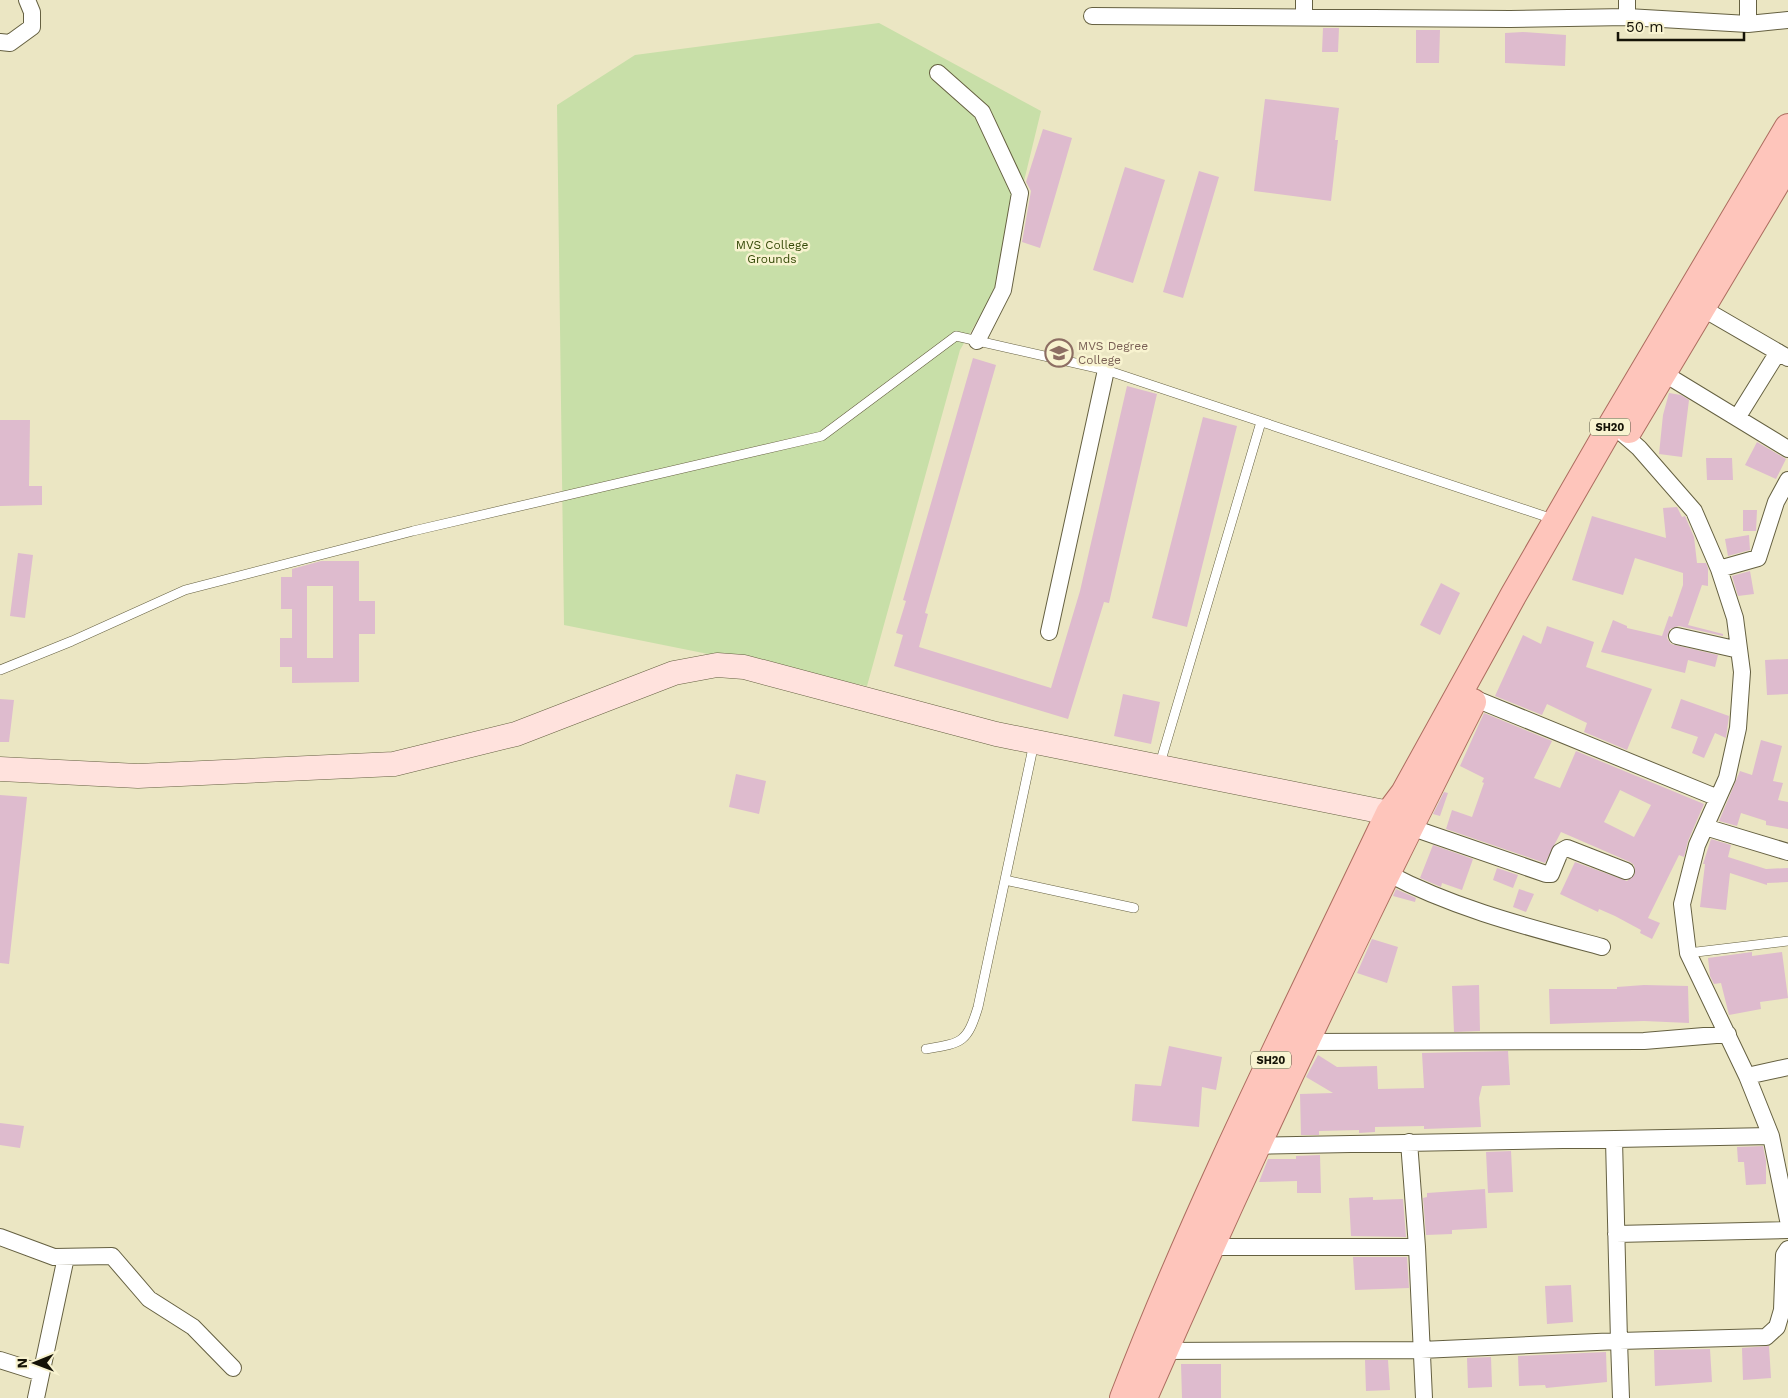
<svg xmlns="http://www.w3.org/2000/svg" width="1788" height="1398" viewBox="0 0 1788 1398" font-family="'Work Sans',sans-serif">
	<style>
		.green { fill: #c8dfa8 }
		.building { fill: #debbce; fill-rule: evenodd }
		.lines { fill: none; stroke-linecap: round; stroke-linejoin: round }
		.lane-casing { stroke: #656041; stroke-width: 10 }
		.street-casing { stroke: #656041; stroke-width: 18 }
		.secondary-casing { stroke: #656041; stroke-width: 25 }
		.primary-casing { stroke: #ac6d5f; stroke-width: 28 }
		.lane { stroke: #fff; stroke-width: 9 }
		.street { stroke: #fff; stroke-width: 16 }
		.secondary { stroke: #ffe2dd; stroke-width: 24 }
		.primary { stroke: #fec5bb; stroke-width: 26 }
		.labels { text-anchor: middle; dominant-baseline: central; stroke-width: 5; stroke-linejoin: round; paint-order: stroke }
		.shield { fill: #f8f3d0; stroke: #595643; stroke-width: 1 }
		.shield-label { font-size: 11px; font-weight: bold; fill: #151307 }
		.park-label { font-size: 12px; fill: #334806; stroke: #f8f3d0 }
		.education-label { font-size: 12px; fill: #785e54; stroke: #f8f3d0; text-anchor: start }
	</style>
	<rect width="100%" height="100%" fill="#ebe6c3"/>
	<path class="green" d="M879 23 1041 111 999 284 960 350 867 686 564 625 557 105 635 55Z"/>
	<path class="building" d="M1323 28H1339L1338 52H1322Z
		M1416 30H1440L1439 63H1416Z
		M1523 32 1566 35 1565 66 1505 63V33Z
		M1265 99 1339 108 1335 140H1338L1331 201 1254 191Z
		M1043 129 1072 138 1040 248 1022 242 1031 191 1026 182Z
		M1125 167 1165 180 1133 283 1093 270Z
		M1199 171 1219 177 1183 298 1163 292Z
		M973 358 996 365 925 613 928 614 919 647 1051 688 1080 591 1127 386 1157 394 1109 603 1104 602 1068 719 894 666 903 635 896 633 906 601 903 600Z
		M1669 393 1681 395 1689 400 1682 457 1659 454 1663 415Z
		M1203 417 1237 426 1187 627 1152 618Z
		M0 420H30L29 486H42V505L0 506Z
		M1757 442 1786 459 1776 479 1745 465Z
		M1706 458H1732L1733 480H1707Z
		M1677 507 1682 517 1685 516 1694 537 1697 563H1706L1708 568V586L1702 585 1688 625 1723 634V636L1679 626 1670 629 1667 638 1671 644 1718 655 1715 667 1688 660 1685 673 1601 652 1613 620 1627 626V628L1662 636 1669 616 1672 617 1683 585V573L1635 558 1623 595 1572 580 1592 516 1666 538 1663 508Z
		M1743 510H1757L1756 531H1743Z
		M1749 535 1750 550 1728 556 1725 539Z
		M18 553 33 555 25 618 10 616Z
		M321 561H359V601H375V634H359V682L292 683V667H280V638H292V609H281V577H292V569ZM307 586H333V658H307Z
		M1750 571 1754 594 1738 596 1732 576Z
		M1441 583 1460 593 1440 635 1420 625Z
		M1547 626 1594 642 1586 667 1652 689 1627 750 1584 732 1587 723 1547 704 1542 715 1495 696 1523 635 1541 644Z
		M1788 659V694L1767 695 1765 660Z
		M1123 694 1160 702 1151 744 1114 736Z
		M0 699 14 700 9 742H0Z
		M1681 699 1729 716 1726 738 1715 733 1704 758 1692 753 1698 737 1671 728Z
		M1484 713 1552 741 1534 778 1560 788 1576 751 1704 804 1688 841 1684 857 1679 855 1648 918 1660 923 1652 939 1640 933 1641 930 1615 916 1599 909 1598 912 1560 894 1575 862 1627 881 1635 874 1634 865 1630 862 1561 832 1545 863 1446 829 1452 810 1472 817 1484 783 1482 782 1484 778 1460 766ZM1620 790 1651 805 1634 837 1604 822Z
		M1761 740 1782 746 1773 781 1783 783 1778 800 1788 802V829L1766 825V821L1741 813 1737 826 1719 821 1740 771 1752 775Z
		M736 774 766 781 759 814 729 807Z
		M1444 792 1448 793 1440 816 1433 814Z
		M0 795 27 797 9 964 0 963Z
		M1711 839 1731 845 1728 857 1766 869 1788 868V882L1767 883V885L1730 873 1726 910 1700 907 1705 864H1703Z
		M1433 845 1473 859 1462 890 1442 883 1441 887 1420 878Z
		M1497 868 1518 875 1513 888 1493 880Z
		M1396 889 1416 898 1415 902 1393 896Z
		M1519 889 1534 894 1526 912 1513 907Z
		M1372 939 1398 947 1387 983 1357 973Z
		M1752 952V956L1782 952 1788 998 1760 1002 1761 1009 1729 1015 1721 983 1714 984 1710 976 1708 958Z
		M1479 985 1480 1031 1454 1032 1452 986Z
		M1644 985 1688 986 1689 1023 1644 1021 1550 1024 1549 989H1617V987Z
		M1169 1046 1222 1057 1216 1090 1202 1087 1199 1127 1132 1121 1135 1084 1161 1086Z
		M1508 1051 1510 1085 1482 1086 1479 1098 1481 1127 1424 1129V1126L1375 1127V1132L1359 1133V1130L1319 1131V1135H1301L1300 1094 1333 1093 1306 1077 1318 1055 1337 1067 1377 1066 1378 1089 1424 1088 1422 1053Z
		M0 1123 24 1126 20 1148 0 1145Z
		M1763 1146 1766 1161V1184L1746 1185 1744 1162H1738L1737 1147Z
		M1511 1151 1513 1192 1488 1193 1486 1152Z
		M1320 1155 1321 1193H1297V1181L1259 1182 1268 1159H1296V1156Z
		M1485 1189 1487 1228 1452 1230V1234L1426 1235 1423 1198 1427 1197V1193Z
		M1373 1197V1200L1403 1199 1406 1237 1351 1236 1349 1198Z
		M1353 1257H1407L1409 1288 1355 1290Z
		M1571 1285 1573 1322 1547 1324 1545 1286Z
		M1769 1346 1771 1378 1743 1380 1742 1348Z
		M1710 1349 1712 1382 1655 1386 1654 1350Z
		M1606 1352 1607 1382 1546 1388 1545 1385 1519 1386 1518 1356Z
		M1491 1357 1492 1387 1468 1388 1467 1358Z
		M1365 1360H1388L1390 1390 1366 1391Z
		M1181 1364H1221V1398H1182Z"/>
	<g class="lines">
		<g class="lane-casing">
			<path id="lane" d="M0 670 72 641 185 590 413 531 822 436 956 336 1106 370 1553 519
				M1159 767 1261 422
				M1005 880 1134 908
				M1688 953 1788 941
				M926 1049C962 1043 967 1043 978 1007L1034 743"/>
		</g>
		<g class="street-casing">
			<path id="street" d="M1304 0V17
				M1092 16 1510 19 1627 17V0
				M1627 17 1748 24V0
				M1748 24 1788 20
				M0 42 10 43 32 27V12L27 0
				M938 73 982 112 1020 193 1003 290 977 341
				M1695 304 1788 358
				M1655 368 1788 449
				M1737 418 1778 352
				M1719 569 1758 558 1776 502 1788 480
				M1049 632 1106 370
				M1677 636 1739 650
				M1466 695 1718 798
				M1410 827 1546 874H1551L1560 852 1567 848 1626 871
				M1705 827 1788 852
				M1387 873C1455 909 1528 927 1602 947
				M1304 1042 1644 1041 1728 1034
				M1747 1076 1788 1067
				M1771 1136 1788 1220
				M1409 1142 1417 1247 1424 1398
				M1250 1146 1771 1136 1747 1076 1688 953 1682 904 1697 845 1727 778 1738 728 1742 672 1735 618 1719 569 1694 511 1639 448 1615 427
				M1616 1234 1788 1230
				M0 1237 54 1257 112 1256 149 1299 193 1327 233 1368
				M1210 1247H1417
				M1158 1351 1421 1350 1619 1341 1614 1140
				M0 1360 41 1373
				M36 1398 66 1257
				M1621 1398 1619 1341 1766 1337 1777 1327 1782 1310 1784 1255 1788 1249"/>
		</g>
		<g class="secondary-casing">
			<path id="secondary" d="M0 769 138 776 394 764 516 734 674 673 717 665 744 667 996 734 1389 813 1404 824"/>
		</g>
		<g class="primary-casing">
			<path id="primary" d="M1629 430 1788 164
				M1123 1398C1200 1198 1297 1007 1389 813L1404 793 1514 594 1612 424 1788 127
				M1144 1398C1247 1162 1356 931 1473 702"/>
		</g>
		<use href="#lane" class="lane"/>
		<use href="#street" class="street"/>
		<use href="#secondary" class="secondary"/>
		<use href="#primary" class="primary"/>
	</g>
	<defs>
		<g id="university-ring" transform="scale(1.4375)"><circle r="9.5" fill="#f8f3d0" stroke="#8d6e63" stroke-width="1.5"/><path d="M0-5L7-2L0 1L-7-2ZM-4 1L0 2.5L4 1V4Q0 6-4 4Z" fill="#8d6e63"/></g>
	</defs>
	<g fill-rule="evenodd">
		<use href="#university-ring" x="1059" y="353"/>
	</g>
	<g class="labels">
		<g class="shield">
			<rect x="1590" y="418.5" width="40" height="17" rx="4"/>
			<rect x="1251" y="1051.5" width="40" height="17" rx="4"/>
		</g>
		<g class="shield-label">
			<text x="1610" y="427">SH20</text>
			<text x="1271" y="1060">SH20</text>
		</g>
		<g class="park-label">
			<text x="772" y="245">MVS College<tspan x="772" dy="14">Grounds</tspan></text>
		</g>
		<g class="education-label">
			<text x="1078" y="346">MVS Degree<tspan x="1078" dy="14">College</tspan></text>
		</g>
	</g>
	<g transform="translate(35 1363) rotate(269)" stroke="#f8f3d0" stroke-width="4" paint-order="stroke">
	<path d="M0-4L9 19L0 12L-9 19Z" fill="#151307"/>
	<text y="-8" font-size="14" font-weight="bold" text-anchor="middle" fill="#151307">N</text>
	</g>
	<path d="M1618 32v8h126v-8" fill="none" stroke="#151307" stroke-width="2.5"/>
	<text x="1626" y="32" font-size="15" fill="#151307" stroke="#f8f3d0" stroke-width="4" paint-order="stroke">50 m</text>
</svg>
